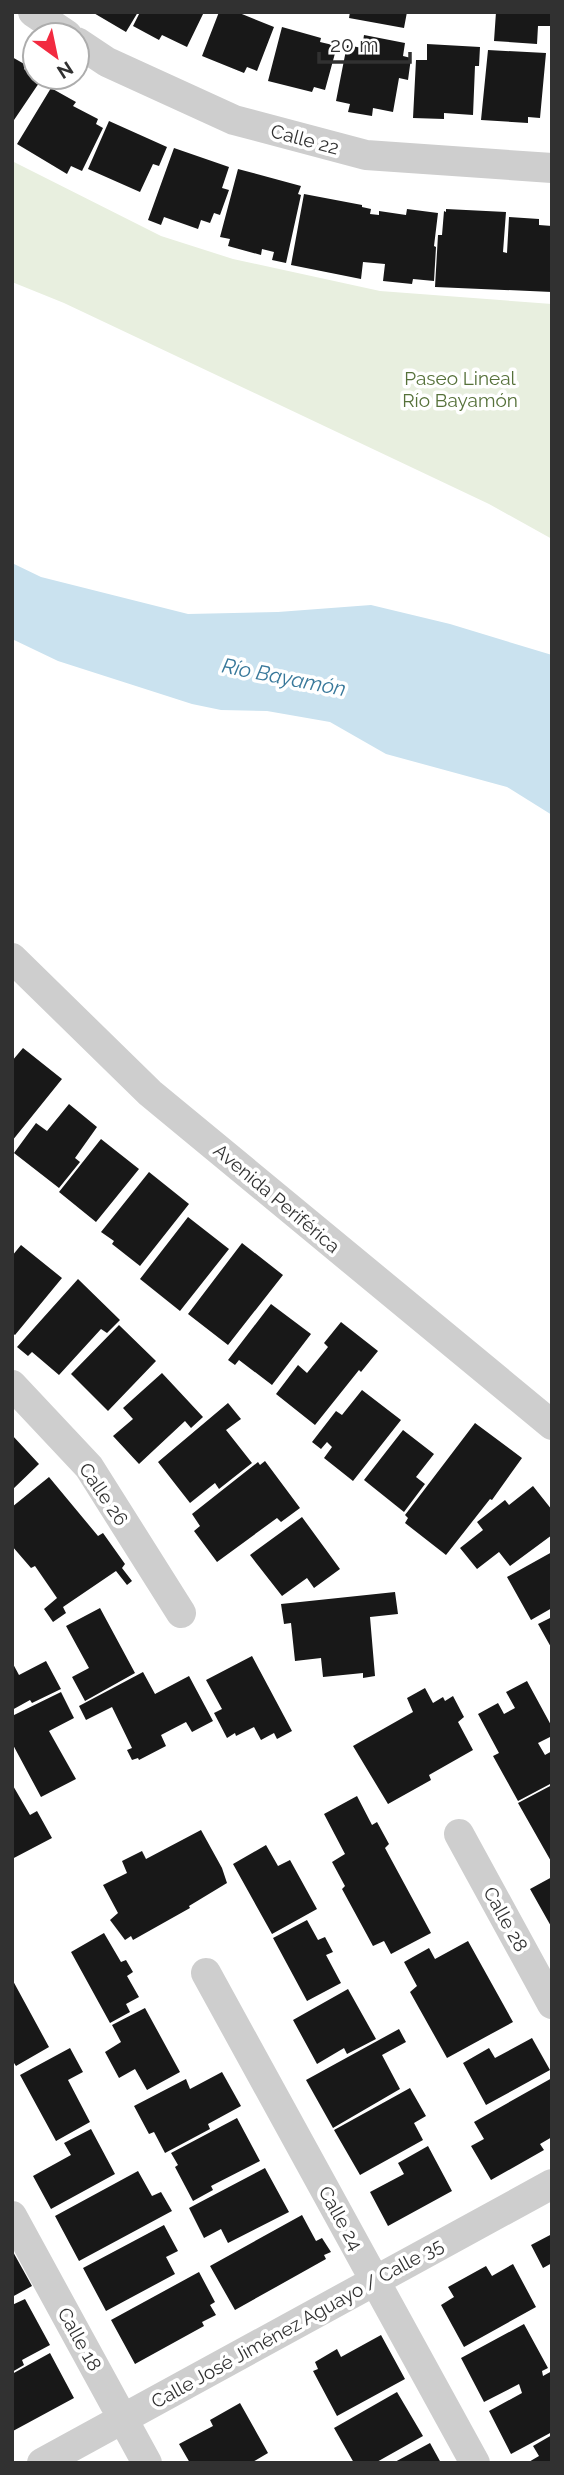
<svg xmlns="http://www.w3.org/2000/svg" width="564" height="2475" viewBox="0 0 564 2475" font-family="Raleway,sans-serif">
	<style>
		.green { fill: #e8efdf }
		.water { fill: #cae2ef }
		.building { fill: #181818 }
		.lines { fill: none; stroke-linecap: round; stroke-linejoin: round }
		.minor { stroke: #cecece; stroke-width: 30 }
		.labels { text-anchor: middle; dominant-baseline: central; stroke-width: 7; stroke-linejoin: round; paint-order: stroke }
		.street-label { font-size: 19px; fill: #313131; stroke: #fff }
		.park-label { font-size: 19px; fill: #56713a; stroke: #fff }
		.water-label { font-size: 21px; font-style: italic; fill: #38789a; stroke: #fff }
	</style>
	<rect width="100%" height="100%" fill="#fff"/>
	<path class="green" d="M12 161 161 236 233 259 380 291 552 304V539L489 504 64 303 12 282Z"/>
	<path class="water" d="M12 563 41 577 188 614 278 612 371 605 450 624 552 655V815L507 787 386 754 330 722 267 711 221 710 192 704 58 661 12 639Z"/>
	<path class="building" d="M92 12H138L126 32Z
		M140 12H204L187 47 162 35 159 40 133 26Z
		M219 12H237L274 27 257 71 247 67 244 73 202 56Z
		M350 12H407L404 28 349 18Z
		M496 12H552V26H538L537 44 494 41Z
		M282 27 321 38 320 42 337 46 325 90 314 87 312 92 268 81Z
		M364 35 405 43 403 56 411 58 408 80 399 78 393 112 373 108 372 116 348 112 350 104 336 101 347 45 362 48Z
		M427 44 480 47 479 66H475L473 115 444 113V119L413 118 416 60H427Z
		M488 50 546 53 540 118 528 117V123L481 120Z
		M12 57 26 65 24 69 41 80 12 123Z
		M51 88 76 102 73 106 98 119 96 124 103 128 82 171 71 166 67 174 17 144Z
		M109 121 167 147 159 166 153 164 140 192 88 169Z
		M174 148 229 167 222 188 229 190 220 215 214 213 210 223 201 220 198 229 164 217 161 225 148 220Z
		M238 169 301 186 298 194 301 195 286 263 272 260 274 252 262 249 261 255 228 246 230 239 220 237Z
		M304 194 362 205V207L371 209 370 214 379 215V211L406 215 407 209 438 213 434 246 436 247 434 281 413 279 412 284 383 281 385 264 363 262 361 279 291 265Z
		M446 209 506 212 503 252 507 253 509 217 539 219V225L552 226V292L435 287 438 235H442L444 211 446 212Z
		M23 1048 62 1079 12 1141V1061Z
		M69 1104 97 1127 75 1158 80 1162 59 1188 14 1153 36 1123 47 1131Z
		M101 1139 139 1169 96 1222 59 1192Z
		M149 1172 189 1204 140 1266 112 1244 114 1241 101 1232Z
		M188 1217 229 1249 180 1311 140 1279Z
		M242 1243 283 1275 228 1345 188 1314Z
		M21 1245 62 1278 15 1335 12 1333V1256Z
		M78 1279 120 1320 107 1333 101 1329 59 1375 32 1352 28 1356 17 1347Z
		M271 1304 311 1334 272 1385 239 1360 235 1365 228 1360Z
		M341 1322 378 1351 361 1372 359 1370 315 1425 276 1394 298 1365 307 1373 328 1347 324 1343Z
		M119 1325 156 1361 108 1411 71 1374Z
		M162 1373 203 1417 191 1428 185 1421 139 1464 113 1436 133 1419 123 1408Z
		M362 1390 401 1420 353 1481 324 1458 332 1447 327 1442 321 1449 312 1442 336 1411 342 1415Z
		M228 1403 241 1419 226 1430 252 1463 219 1489 215 1483 190 1503 158 1462Z
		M475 1423 522 1458 492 1500 490 1499 446 1555 405 1523 408 1518 405 1515Z
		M403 1430 434 1454 416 1477 425 1484 404 1512 364 1480Z
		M12 1435 39 1464 12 1490Z
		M265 1461 300 1508 281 1522 277 1518 217 1562 194 1531 200 1526 192 1514 258 1462 260 1465Z
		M49 1477 98 1536 103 1533 125 1564 122 1568 132 1581 127 1585 116 1571 63 1607 66 1613 53 1622 44 1609 57 1598 35 1566 31 1568 12 1546V1507Z
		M533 1486 552 1510V1535L510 1566 499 1552 477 1569 460 1548 483 1530 477 1522 505 1500 509 1505Z
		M302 1517 340 1569 314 1588 307 1578 282 1596 250 1555Z
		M552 1552V1608L531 1620 507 1577Z
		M395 1592 398 1614 370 1617 375 1676 363 1678V1673L323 1677 321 1658 295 1661 291 1623 284 1624 281 1604Z
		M100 1608 135 1673 85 1701 72 1677 89 1668 66 1626Z
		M552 1617V1649L538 1624Z
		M252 1656 292 1731 277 1739 274 1733 261 1740 254 1727 236 1736 235 1733 227 1738 214 1713 222 1709 206 1680Z
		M46 1661 61 1689 32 1703 30 1700 12 1710V1662L19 1675Z
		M143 1672 155 1694 189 1676 213 1721 192 1732 186 1722 161 1735 166 1746 139 1760 138 1758 132 1760 127 1750 132 1748 112 1707 86 1720 79 1706Z
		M527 1681 552 1727V1736L538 1743 545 1755 552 1751V1783L518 1801 493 1756 499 1753 478 1714 498 1703 504 1714 515 1708 506 1692Z
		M425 1688 433 1703 443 1697 445 1701 453 1696 464 1717 458 1722 473 1750 429 1775 431 1780 388 1804 353 1746 413 1712 407 1698Z
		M61 1692 74 1718 49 1731 76 1779 41 1797 12 1743V1716Z
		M12 1784 30 1815 37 1811 52 1838 12 1859Z
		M552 1785V1863L518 1803Z
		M357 1796 372 1825 377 1822 389 1844 385 1848 431 1933 391 1954 384 1941 373 1946 342 1889 345 1886 332 1862 345 1854 324 1814Z
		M201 1830 222 1868 227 1883 189 1906 190 1908 133 1940 131 1936 125 1940 110 1920 118 1913 103 1885 127 1873 122 1861 142 1851 146 1859Z
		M266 1845 278 1866 290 1860 317 1909 272 1934 233 1864Z
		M552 1877V1928L530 1889Z
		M307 1920 318 1940 325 1937 333 1952 326 1955 341 1983 307 2001 273 1938Z
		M104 1933 121 1962 126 1960 133 1972 127 1976 139 1997 126 2004 130 2012 110 2023 71 1952Z
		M468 1941 513 2022 447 2058 410 1992 417 1986 404 1962 429 1948 435 1959Z
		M12 1979 49 2047 16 2066 12 2060Z
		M348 1989 376 2039 347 2054 344 2048 317 2064 293 2020Z
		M145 2008 180 2072 147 2090 135 2069 119 2078 105 2052 121 2042 112 2025Z
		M399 2029 406 2042 382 2055 400 2089 333 2128 306 2080Z
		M532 2038 550 2070 486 2105 463 2063 489 2048 495 2058Z
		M70 2048 83 2072 68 2080 90 2122 56 2141 20 2075Z
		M222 2072 241 2106 208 2124 210 2129 165 2153 154 2132 149 2134 134 2106 186 2079 190 2089Z
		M552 2078V2137L540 2144 544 2150 491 2180 471 2146 484 2139 474 2122Z
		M410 2088 426 2116 414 2123 423 2140 360 2175 334 2130Z
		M237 2118 260 2161 211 2186 213 2190 193 2201 175 2167 178 2165 171 2153Z
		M91 2129 115 2174 51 2209 33 2176 71 2155 64 2143Z
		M428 2146 452 2191 388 2226 370 2192 404 2174 398 2163Z
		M265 2168 289 2212 228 2243 221 2229 204 2238 189 2208Z
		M138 2171 152 2196 161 2192 172 2211 79 2261 55 2216Z
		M302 2215 316 2241 322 2238 331 2252 324 2255 326 2259 235 2310 210 2266Z
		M164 2225 178 2251 166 2257 175 2274 106 2311 83 2268Z
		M552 2234V2263L543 2268 531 2245Z
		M12 2250 32 2286 12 2297Z
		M513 2264 536 2307 464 2347 441 2305 454 2297 448 2287 486 2266 492 2276Z
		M199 2272 215 2302 210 2305 216 2315 202 2322 204 2326 135 2364 111 2320Z
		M25 2299 50 2345 22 2360 24 2365 12 2372V2305Z
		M524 2324 548 2368 542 2371 543 2376 552 2371V2432L511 2454 489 2411 522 2393 519 2384 484 2402 461 2358Z
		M381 2335 405 2379 337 2416 313 2371 318 2369 315 2362 337 2349 341 2357Z
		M50 2353 74 2398 13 2431 12 2374Z
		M397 2392 423 2436 375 2463H354L334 2428Z
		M240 2403 268 2453 251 2463H190L179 2444 213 2426 210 2420Z
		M552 2435V2463H527L539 2456 533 2446Z
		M430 2443 441 2463H393Z"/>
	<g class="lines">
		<path class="minor" d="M33 12 67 35
			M77 42 107 62 234 120 366 155 552 168
			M12 958 150 1093 552 1425
			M12 1385 89 1467 181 1613
			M459 1834 552 2004
			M206 1973 475 2463
			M12 2216 147 2463
			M42 2463 552 2184"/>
	</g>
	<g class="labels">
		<g class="street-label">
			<text transform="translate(305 139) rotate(15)">Calle 22</text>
			<text transform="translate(277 1198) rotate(40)">Avenida Periférica</text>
			<text transform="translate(104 1494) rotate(56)">Calle 26</text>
			<text transform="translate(506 1919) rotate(61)">Calle 28</text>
			<text transform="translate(341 2218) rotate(61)">Calle 24</text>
			<text transform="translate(297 2323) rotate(-29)">Calle José Jiménez Aguayo / Calle 35</text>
			<text transform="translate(80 2339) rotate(61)">Calle 18</text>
		</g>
		<g class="park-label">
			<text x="460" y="378">Paseo Lineal<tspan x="460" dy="22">Río Bayamón</tspan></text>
		</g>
		<g class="water-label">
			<text transform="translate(284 677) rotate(11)">Río Bayamón</text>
		</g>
	</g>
	<rect width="564" height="2475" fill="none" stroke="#313131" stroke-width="28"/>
	<g transform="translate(56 56) rotate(147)"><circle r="33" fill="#ffffff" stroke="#adadad" stroke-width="2"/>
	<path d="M0-5L12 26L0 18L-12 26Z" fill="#f22a40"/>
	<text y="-10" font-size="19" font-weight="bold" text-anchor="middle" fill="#313131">N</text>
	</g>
	<path d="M319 52v10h91v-10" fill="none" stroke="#313131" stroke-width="3.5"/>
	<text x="330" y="52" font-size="21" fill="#313131" stroke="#ffffff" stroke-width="5" paint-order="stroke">20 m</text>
</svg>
